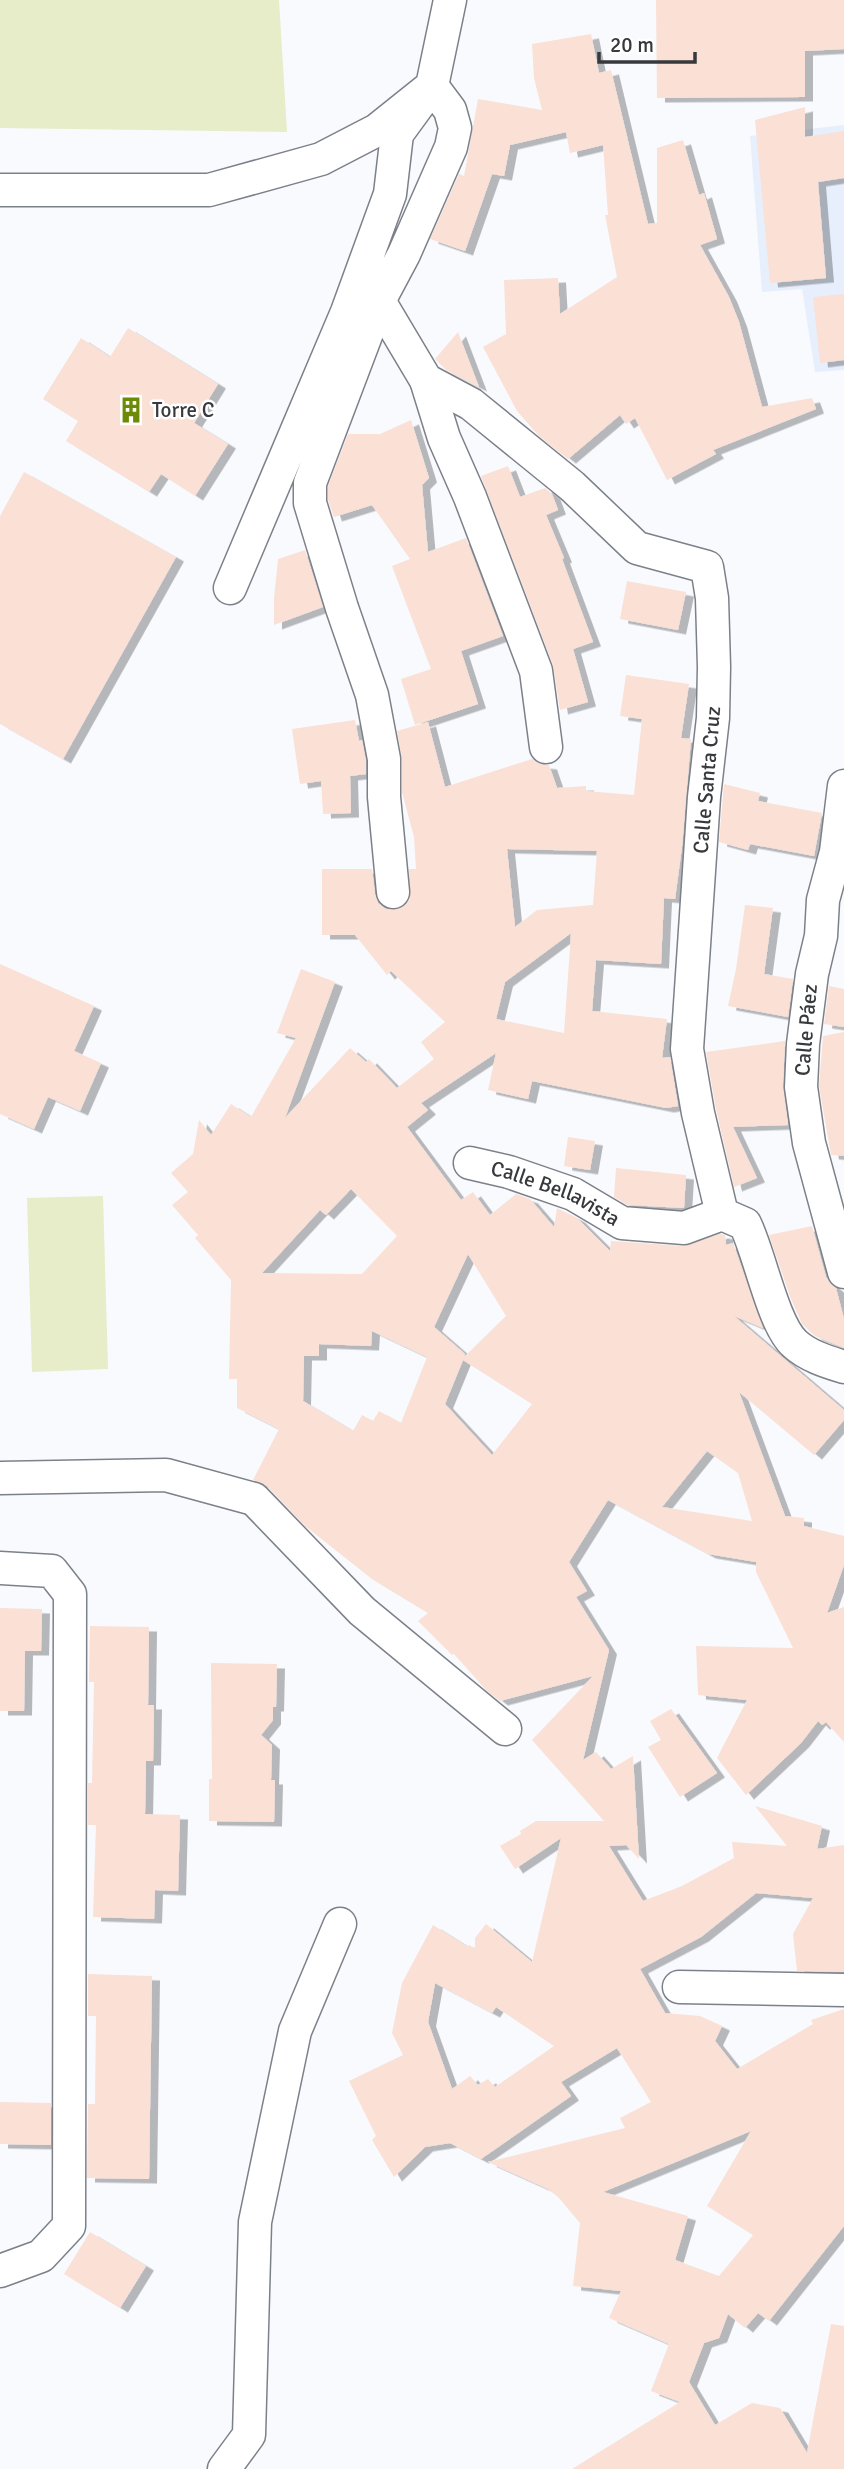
<svg xmlns="http://www.w3.org/2000/svg" width="844" height="2469" viewBox="0 0 844 2469" font-family="Signika,sans-serif">
	<style>
		.built { fill: #e7eefc }
		.green { fill: #e6edc8 }
		.building { fill: #fbe0d6; fill-rule: evenodd; filter: url(#shadow) }
		.lines { fill: none; stroke-linecap: round; stroke-linejoin: round }
		.minor-casing { stroke: #7c8089; stroke-width: 35 }
		.minor { stroke: #fff; stroke-width: 32 }
		.labels { text-anchor: middle; dominant-baseline: central; stroke-width: 5; stroke-linejoin: round; paint-order: stroke }
		.poi-label { font-size: 21px; fill: #37393d; stroke: #fff; text-anchor: start }
		.street-label { font-size: 21px; fill: #37393d; stroke: #fff }
	</style>
	<defs>
		<filter id="shadow"><feDropShadow dx="8" dy="4.5" stdDeviation="0" flood-color="#0004"/></filter>
	</defs>
	<rect width="100%" height="100%" fill="#f8fafe"/>
	<path class="built" d="M844 125V370L815 372 802 289 762 292 750 136Z"/>
	<path class="green" d="M0 0H279L287 132 0 128Z
		M103 1196 108 1369 32 1372 27 1198Z"/>
	<path class="building" d="M656 0H844V49L805 51V97L657 98Z
		M591 34 599 73 611 70 648 224 657 223V148L683 140 699 195 704 193 717 239 700 245 729 297 739 322 762 407 812 398 816 409 713 450 716 454 667 480 635 418 626 424 620 415 568 459 539 436 517 411 483 347 506 334 504 280 558 278 560 314 617 277 605 215H608L603 145 570 153 566 132 510 145 504 176 492 174 465 251 430 239 459 174 464 176 478 99 542 110 534 78 532 44Z
		M805 107V137L844 131V178L818 182 826 278 770 283 755 120Z
		M844 294V360L820 363 813 297Z
		M128 328 218 384 194 423 228 444 195 496 161 474 149 492 66 441 78 421 43 399 81 338 110 357Z
		M458 332 479 387 446 370 435 359Z
		M411 420 429 478 422 485 428 552 466 538 503 636 461 651 478 704 415 725 401 679 431 669 392 566 410 559 372 505 334 517 328 500V486L348 434H380Z
		M508 466 520 497 545 488 552 494 558 510 546 515 564 558 562 559 593 642 573 649 588 702 560 710 553 665 481 476Z
		M24 472 176 557 63 759 0 724V516Z
		M305 550 323 607 274 625V598L278 559Z
		M627 581 686 592 678 630 620 619Z
		M626 675 689 684 681 738 691 739 682 847 675 899 664 898 661 964 596 960 592 1011 667 1019 662 1058 670 1057 678 1106 666 1108 532 1081 528 1099 488 1090 496 1053 421 1103 428 1110 407 1127 461 1200 473 1192 490 1215 516 1194 530 1199 554 1227 557 1208 577 1218 610 1251 611 1241 683 1246 720 1234 725 1235 726 1245 733 1243 763 1328 734 1316 844 1410V1420L814 1455 739 1392 785 1516 804 1518V1526L844 1536V1565L827 1613 844 1607V1742L826 1722 822 1725 818 1721 801 1743 746 1795 717 1758 747 1700 698 1695 696 1646 793 1648 756 1572V1562L708 1554 608 1500 569 1562 587 1591 576 1597 609 1650 583 1760 596 1752 611 1769 633 1756 639 1859 626 1845 609 1846 643 1901 682 1886 734 1858 732 1842 787 1846 755 1806 822 1826 817 1849 844 1845V1972L797 1971 793 1934 813 1898 756 1893 701 1937 640 1969 665 2013 700 2016 722 2026 715 2041 737 2069 813 2024 811 2020 844 2009V2226L769 2321 758 2313 745 2328 728 2314 719 2338 704 2343 689 2382 715 2425 752 2403 780 2408 807 2453 831 2324 844 2326V2469H572L680 2402 651 2391 669 2344 609 2318 621 2291 573 2286 580 2223 558 2197 548 2189 488 2162 625 2128 620 2118 651 2102 617 2048 561 2082 571 2096 481 2159 450 2143 425 2147 394 2177 372 2140 376 2136 349 2081 403 2055 392 2033 402 1983 433 1925 468 1947 469 1945 475 1948V1938L486 1924 532 1962 561 1838 515 1869 500 1846 521 1834 520 1831 536 1821H604L532 1740 593 1676 500 1701 487 1691 454 1654 452 1655 418 1621 428 1613 372 1579 305 1526 267 1486 253 1480 279 1429 237 1408V1379H229L231 1280 195 1238 198 1235 172 1205 188 1192 171 1173 193 1154 199 1120 211 1135 231 1104 251 1117 296 1038 277 1033 301 969 335 982 285 1118 350 1048 366 1062 369 1059 397 1088 434 1059 421 1042 445 1022 391 971 387 975 355 935H322V869H372L375 894 378 903 386 909 395 910 403 907 410 899 409 869H416L414 837 402 792V759L397 731 428 722 445 787 532 759 540 764 549 765 557 788 586 786V791L634 795 642 719 620 716ZM507 849 597 851 593 905 537 910 515 927ZM571 933 564 1033 496 1019 505 982ZM351 1189 397 1236 362 1274 262 1273 320 1210 326 1215ZM468 1254 506 1316 464 1357 465 1354 434 1327ZM372 1331 427 1357 401 1423 379 1411 373 1421 362 1415 353 1431 303 1401 304 1356H319V1344L371 1346ZM463 1360 532 1404 492 1455 445 1404ZM707 1451 738 1473 752 1521 662 1507ZM435 1983 492 2013 496 2007 554 2046 495 2087 488 2079 478 2085 470 2076 452 2089 428 2022ZM751 2131 707 2206 753 2235 719 2276 675 2260 688 2216 603 2192Z
		M355 720 359 741 362 740 366 761V774L350 776 351 813 323 814 321 781 300 784 292 729Z
		M724 784 760 793 758 801 822 813 814 856 750 844 748 850 719 842Z
		M745 905 773 908 764 974 793 979 788 1017 728 1006 736 969Z
		M0 964 94 1006 74 1051 101 1063 80 1111 48 1097 34 1129 0 1114Z
		M829 986 844 989V1027L824 1024Z
		M844 1032V1156L831 1155 819 1086 823 1036Z
		M785 1041 783 1086 788 1125 733 1127 757 1178 734 1187 716 1109 706 1052Z
		M568 1137 595 1141 590 1170 564 1166Z
		M616 1168 686 1175 684 1208 628 1205 614 1197Z
		M812 1226 826 1277 831 1284 836 1288 844 1319V1348L815 1336 802 1324 791 1299 769 1235Z
		M0 1608 42 1609 41 1651H25L24 1711H0Z
		M90 1626 149 1627 148 1705H154L153 1761H146L145 1814 180 1815 178 1891 155 1890 154 1919 93 1917 96 1825H88V1783H92L94 1682H89Z
		M211 1663 277 1664 276 1707H273V1720L261 1735 272 1745 271 1780H275L274 1822 209 1821V1779H212Z
		M671 1709 717 1773 680 1797 648 1747 661 1740 650 1721Z
		M88 1974 152 1976 149 2179 87 2178 88 2104H95L96 2016H88Z
		M0 2102 51 2103V2145L0 2144Z
		M90 2232 146 2266 120 2308 64 2274Z"/>
	<g class="lines">
		<g class="minor-casing">
			<g id="minor">
				<path d="M0 190H209L321 159 377 130 432 86 450 0"/>
				<path d="M379 301 426 380 471 404 572 486 637 548 707 567 712 598 714 667 713 718 704 797 687 1049 698 1113 722 1214 745 1224C760 1254 773 1325 795 1344 808 1356 828 1362 844 1367"/>
				<path d="M426 380 444 438 470 497 536 671 546 747"/>
				<path d="M230 588 347 312 390 194 397 134 432 86 450 110 455 128 451 147 404 254 379 301 310 483V503L342 608 372 695 384 759V797L393 892"/>
				<path d="M844 786 836 852 823 900 821 936 812 974 803 1044 801 1087 809 1143 844 1272"/>
				<path id="s1" d="M470 1163 509 1172 573 1194 622 1223 684 1228 722 1214"/>
				<path d="M0 1478 166 1475 254 1499 362 1611 505 1729"/>
				<path d="M0 1568 52 1571 70 1594 69 2226 41 2256 0 2271"/>
				<path d="M679 1987 844 1990"/>
				<path d="M224 2469 249 2435 255 2222 295 2031 340 1924"/>
			</g>
		</g>
		<use href="#minor" class="minor"/>
	</g>
	<defs>
		<g id="building-bare" transform="scale(2.1)"><path d="M-4-6H4V6H1V3H-1V6H-4ZM-2.5-4.3h1.7v1.8h-1.7ZM.8-4.3h1.7v1.8H.8ZM-2.5-1h1.7V.8h-1.7ZM.8-1h1.7V.8H.8Z" fill="#6c8a06" stroke="#fff" stroke-width="2.5" paint-order="stroke"/></g>
	</defs>
	<g fill-rule="evenodd">
		<use href="#building-bare" x="131" y="410"/>
	</g>
	<g class="labels">
		<g class="poi-label">
			<text x="152" y="410">Torre C</text>
		</g>
		<g class="street-label">
			<text transform="translate(707 780) rotate(-85)">Calle Santa Cruz</text>
			<text transform="translate(806 1030) rotate(-85)">Calle Páez</text>
			<text stroke="none"><textPath href="#s1" startOffset="91">Calle Bellavista</textPath></text>
		</g>
	</g>
	<path d="M599 52v10h96v-10" fill="none" stroke="#37393d" stroke-width="3.5"/>
	<text x="610" y="52" font-size="21" fill="#37393d" stroke="#ffffff" stroke-width="5" paint-order="stroke">20 m</text>
</svg>
